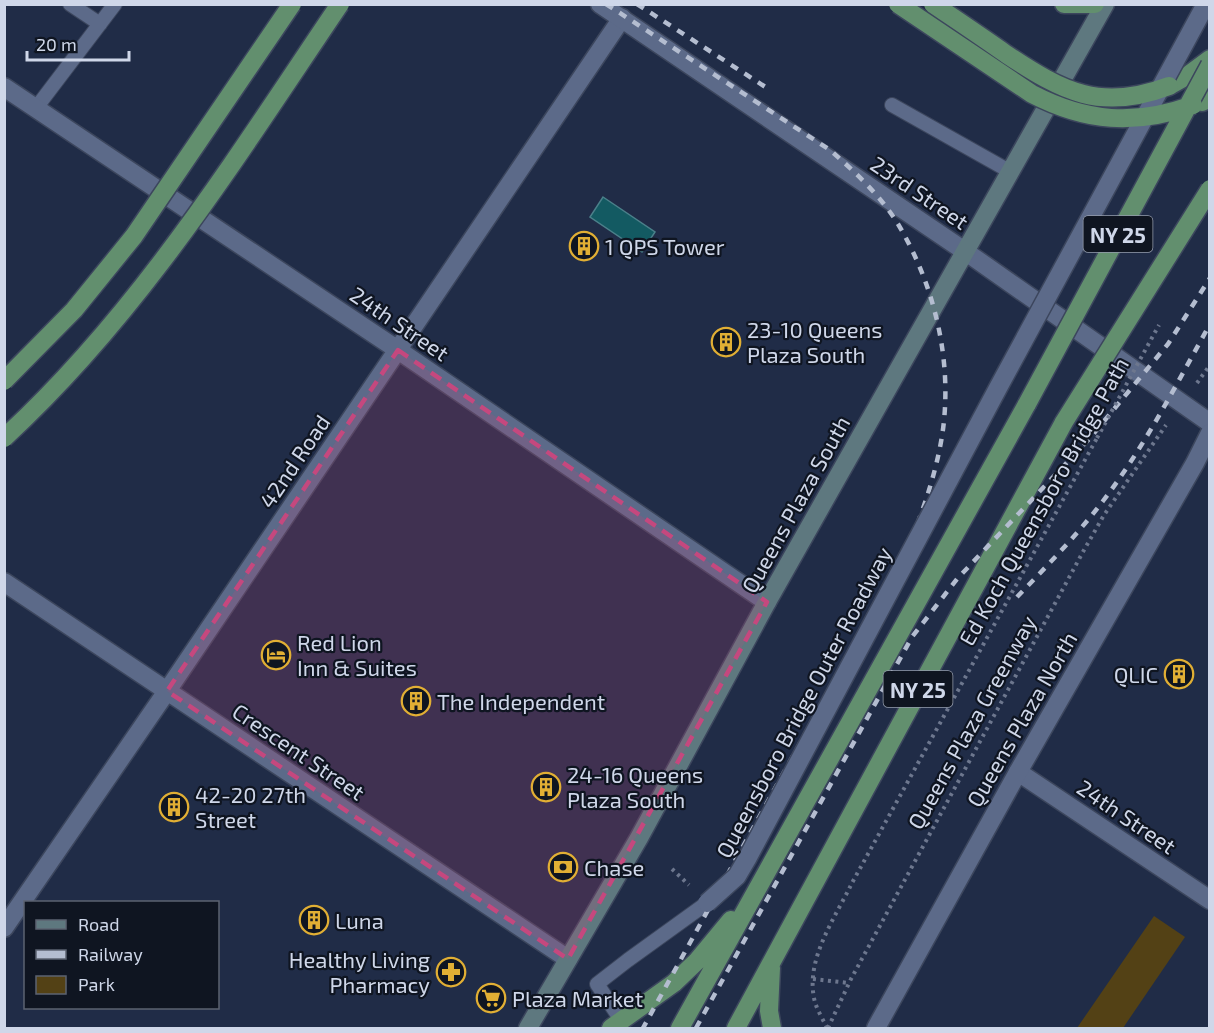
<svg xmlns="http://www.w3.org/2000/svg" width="1214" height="1033" viewBox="0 0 1214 1033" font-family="'Exo 2',sans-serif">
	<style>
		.green { fill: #534115 }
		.water { fill: #135a62; stroke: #4b808a; stroke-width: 1.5 }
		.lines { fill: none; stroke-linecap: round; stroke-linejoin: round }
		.service-casing { stroke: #3c465d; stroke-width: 16 }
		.minor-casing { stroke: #3c465d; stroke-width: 21 }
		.tertiary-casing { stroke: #3c465d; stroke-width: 21 }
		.secondary-casing { stroke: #3c465d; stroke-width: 21 }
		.trunk-casing { stroke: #3c465d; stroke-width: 21 }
		.path { stroke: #6d778e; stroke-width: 4; stroke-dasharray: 3 4.5; stroke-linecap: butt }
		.service { stroke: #5c6a89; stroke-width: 14 }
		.minor { stroke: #5c6a89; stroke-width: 18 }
		.tertiary { stroke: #5c6a89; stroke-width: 18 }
		.secondary { stroke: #5e787f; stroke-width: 18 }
		.trunk { stroke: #628f6e; stroke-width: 18 }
		.rail { stroke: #b4bdd0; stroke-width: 4.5; stroke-dasharray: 8 8; stroke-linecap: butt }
		.pedestrian-bridge-casing { stroke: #3c465d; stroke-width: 21; stroke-linecap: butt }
		.trunk-bridge-casing { stroke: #3c465d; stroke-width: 21; stroke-linecap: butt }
		.path-bridge { stroke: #6d778e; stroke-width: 4; stroke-dasharray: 3 4.5; stroke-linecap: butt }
		.pedestrian-bridge { stroke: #5c6a89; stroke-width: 18 }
		.trunk-bridge { stroke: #628f6e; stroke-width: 18 }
		.marked { fill: #c5487e; fill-opacity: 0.2; stroke: #c5487e; stroke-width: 4.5; stroke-dasharray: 12 8; stroke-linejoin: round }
		.labels { text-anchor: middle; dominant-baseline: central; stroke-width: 4.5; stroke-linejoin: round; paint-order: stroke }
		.shield { fill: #0f1521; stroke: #959dad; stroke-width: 1.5 }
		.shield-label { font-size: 21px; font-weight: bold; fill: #cfd7e9 }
		.street-label { font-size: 22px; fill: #cfd7e9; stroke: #0f1521 }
		.poi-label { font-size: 22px; fill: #cfd7e9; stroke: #0f1521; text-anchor: start }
	</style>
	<rect width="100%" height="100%" fill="#202c47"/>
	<path class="green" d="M1154 916 1185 937 1123 1028H1077Z"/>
	<path class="water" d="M603 197 655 232 642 252 590 217Z"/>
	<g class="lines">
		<g class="service-casing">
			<path id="service" d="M70 4 100 24
				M892 105 1011 172
				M36 108 115 4
				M621 1020 597 984 628 960 707 903"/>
		</g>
		<g class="minor-casing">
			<path id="minor" d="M4 87 398 350 767 602
				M966 252 1210 423
				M4 582 568 959
				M1018 772 1210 900
				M4 928 167 691 622 18"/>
		</g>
		<g class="tertiary-casing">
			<path id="tertiary" d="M600 4 966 252
				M876 1028 1018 772 1195 463 1210 433"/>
		</g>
		<g class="secondary-casing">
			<path id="secondary" d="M528 1028 639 838 767 602 1105 4"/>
		</g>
		<g class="trunk-casing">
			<path id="trunk" d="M1064 4H1095
				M1169 86 1187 76 1210 59
				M1202 102 1210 98
				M771 968 769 1011 772 1028
				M611 1028 674 983 697 961 731 920
				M680 1028 1027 404
				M736 1028 1064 422"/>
		</g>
		<path class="path" d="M1197 383 1210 365
			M672 869 689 885
			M813 979 849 983
			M827 1028C823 1019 816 1009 814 998 806 958 835 918 852 883L1097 438
			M828 1028 851 979 1084 550 1104 515 1166 425"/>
		<use href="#service" class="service"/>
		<use href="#minor" class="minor"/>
		<use href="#tertiary" class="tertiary"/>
		<use href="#secondary" class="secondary"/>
		<use href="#trunk" class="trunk"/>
		<path class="rail" d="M606 4 830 150C855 172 880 195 898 224 938 291 956 375 939 452 932 485 921 516 908 547L643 1028
			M637 4 767 88
			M1017 597C1047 566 1077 535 1103 501 1145 446 1176 385 1210 324
			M696 1028 912 637 957 579 1090 438 1168 344 1210 278"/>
		<g class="pedestrian-bridge-casing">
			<path id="pedestrian-bridge" d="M707 903 737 876 747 859 998 388 1206 4"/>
		</g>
		<g class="trunk-bridge-casing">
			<path id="trunk-bridge" d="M898 4 1032 94C1086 122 1135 126 1193 105
				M933 4C958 21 982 37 1006 54 1063 92 1101 112 1169 86
				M4 381 74 310 134 236 292 4
				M1027 404 1210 65
				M1064 422 1210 189
				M4 438C140 313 237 156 340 4"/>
		</g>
		<path class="path-bridge" d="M1097 438 1159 325"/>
		<use href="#pedestrian-bridge" class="pedestrian-bridge"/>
		<use href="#trunk-bridge" class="trunk-bridge"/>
	</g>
	<path class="marked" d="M398 350 767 602 568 959 167 691Z"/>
	<defs>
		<g id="building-ring" transform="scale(1.5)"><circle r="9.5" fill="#0f1521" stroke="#e1af34" stroke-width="1.5"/><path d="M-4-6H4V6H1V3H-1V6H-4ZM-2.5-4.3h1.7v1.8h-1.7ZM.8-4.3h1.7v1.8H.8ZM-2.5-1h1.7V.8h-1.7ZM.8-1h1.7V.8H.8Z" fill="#e1af34"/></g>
		<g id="hotel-ring" transform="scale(1.5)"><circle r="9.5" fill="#0f1521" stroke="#e1af34" stroke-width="1.5"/><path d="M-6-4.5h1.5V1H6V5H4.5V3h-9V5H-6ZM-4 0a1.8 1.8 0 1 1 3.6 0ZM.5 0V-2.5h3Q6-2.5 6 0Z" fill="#e1af34"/></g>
		<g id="bank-ring" transform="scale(1.5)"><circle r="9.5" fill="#0f1521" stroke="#e1af34" stroke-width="1.5"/><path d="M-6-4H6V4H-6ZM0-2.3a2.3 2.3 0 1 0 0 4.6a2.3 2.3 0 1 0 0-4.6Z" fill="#e1af34"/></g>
		<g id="pharmacy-ring" transform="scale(1.5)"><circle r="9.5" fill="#0f1521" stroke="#e1af34" stroke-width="1.5"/><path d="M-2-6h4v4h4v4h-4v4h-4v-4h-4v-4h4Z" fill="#e1af34"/></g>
		<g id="supermarket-ring" transform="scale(1.5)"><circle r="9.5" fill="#0f1521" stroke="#e1af34" stroke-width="1.5"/><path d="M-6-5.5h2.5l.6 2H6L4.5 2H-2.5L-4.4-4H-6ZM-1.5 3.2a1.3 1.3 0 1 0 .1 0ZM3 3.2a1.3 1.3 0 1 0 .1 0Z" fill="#e1af34"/></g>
	</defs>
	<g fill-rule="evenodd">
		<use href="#building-ring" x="584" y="246"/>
		<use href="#building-ring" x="726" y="342"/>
		<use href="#hotel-ring" x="276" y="655"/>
		<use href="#building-ring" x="1179" y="674"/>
		<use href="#building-ring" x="416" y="701"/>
		<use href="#building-ring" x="546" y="787"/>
		<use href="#building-ring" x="174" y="807"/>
		<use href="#bank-ring" x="563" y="867"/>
		<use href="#building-ring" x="314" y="920"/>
		<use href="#pharmacy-ring" x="451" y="972"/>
		<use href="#supermarket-ring" x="491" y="998"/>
	</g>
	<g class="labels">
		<g class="shield">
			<rect x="1083.5" y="216" width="69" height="36" rx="4.5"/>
			<rect x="883.5" y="671" width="69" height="36" rx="4.5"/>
		</g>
		<g class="shield-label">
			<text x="1118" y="234">NY 25</text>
			<text x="918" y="689">NY 25</text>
		</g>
		<g class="street-label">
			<text transform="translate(920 192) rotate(34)">23rd Street</text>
			<text transform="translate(400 323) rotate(34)">24th Street</text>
			<text transform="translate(294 461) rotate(-56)">42nd Road</text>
			<text transform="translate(1043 501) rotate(-61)">Ed Koch Queensboro Bridge Path</text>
			<text transform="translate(795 504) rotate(-61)">Queens Plaza South</text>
			<text transform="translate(803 702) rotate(-62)">Queensboro Bridge Outer Roadway</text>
			<text transform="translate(1021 719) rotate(-60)">Queens Plaza North</text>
			<text transform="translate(971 722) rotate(-61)">Queens Plaza Greenway</text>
			<text transform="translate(299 751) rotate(34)">Crescent Street</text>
			<text transform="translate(1127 816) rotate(34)">24th Street</text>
		</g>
		<g class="poi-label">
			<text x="605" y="246">1 QPS Tower</text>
			<text x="747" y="329">23-10 Queens<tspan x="747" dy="25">Plaza South</tspan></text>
			<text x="297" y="642">Red Lion<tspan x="297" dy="25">Inn &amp; Suites</tspan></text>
			<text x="1158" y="674" text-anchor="end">QLIC</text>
			<text x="437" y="701">The Independent</text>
			<text x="567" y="774">24-16 Queens<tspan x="567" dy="25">Plaza South</tspan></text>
			<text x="195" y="794">42-20 27th<tspan x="195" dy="25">Street</tspan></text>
			<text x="584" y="867">Chase</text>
			<text x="335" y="920">Luna</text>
			<text x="430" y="959" text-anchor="end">Healthy Living<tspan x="430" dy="25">Pharmacy</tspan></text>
			<text x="512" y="998">Plaza Market</text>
		</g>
	</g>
	<rect width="1214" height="1033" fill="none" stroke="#cfd7e9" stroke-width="12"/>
	<rect x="24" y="901" width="195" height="108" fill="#0f1521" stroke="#5c6371" stroke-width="1.5"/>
	<rect x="36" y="920" width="30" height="9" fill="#5e787f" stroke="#5c6371" stroke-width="1.5"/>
	<text x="78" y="931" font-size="18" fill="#cfd7e9">Road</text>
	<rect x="36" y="950" width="30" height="9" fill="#b4bdd0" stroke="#5c6371" stroke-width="1.5"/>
	<text x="78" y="961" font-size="18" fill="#cfd7e9">Railway</text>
	<rect x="36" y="976" width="30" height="18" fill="#534115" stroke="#5c6371" stroke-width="1.5"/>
	<text x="78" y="991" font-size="18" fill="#cfd7e9">Park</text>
	<path d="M27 51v9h102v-9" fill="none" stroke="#cfd7e9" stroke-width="3"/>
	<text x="36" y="51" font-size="18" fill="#cfd7e9" stroke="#0f1521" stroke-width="4.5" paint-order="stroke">20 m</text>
</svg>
